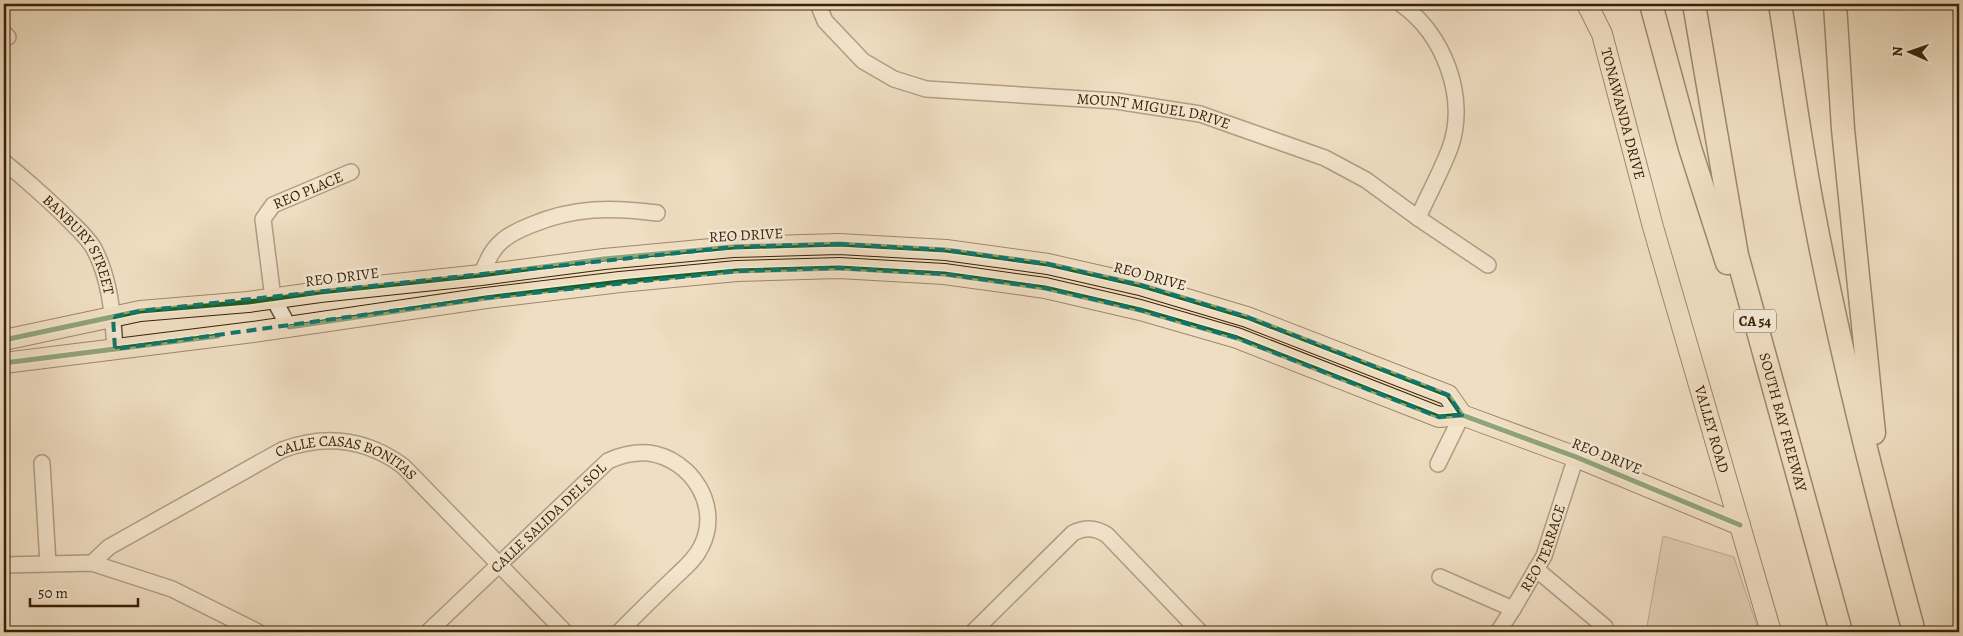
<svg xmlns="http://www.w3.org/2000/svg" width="1963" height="636" viewBox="0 0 1963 636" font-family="Alegreya,serif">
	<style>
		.green { fill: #d1bea2; stroke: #857054 }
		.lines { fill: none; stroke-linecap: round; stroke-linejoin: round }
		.minor-casing { stroke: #675036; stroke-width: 18 }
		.major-casing { stroke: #392107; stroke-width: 22 }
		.highway-casing { stroke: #392107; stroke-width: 25 }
		.minor { stroke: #f5ead7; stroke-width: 15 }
		.major { stroke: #f0dec2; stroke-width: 20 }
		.highway { stroke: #f0dec2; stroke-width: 22 }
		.cycleway-casing { stroke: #f5ead7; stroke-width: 8 }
		.cycleway { stroke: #1b5e20; stroke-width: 5 }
		.marked { fill: none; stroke: #0f766e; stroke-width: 4; stroke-dasharray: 10 6; stroke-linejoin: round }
		.labels { text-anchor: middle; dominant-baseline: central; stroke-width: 5; stroke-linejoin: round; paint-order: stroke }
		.shield { fill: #f5ead7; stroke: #715d45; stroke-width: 1 }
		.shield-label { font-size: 14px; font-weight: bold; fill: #392107 }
		.street-label { font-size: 15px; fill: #392107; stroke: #f5ead7 }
	</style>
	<rect width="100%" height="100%" fill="#f0dec2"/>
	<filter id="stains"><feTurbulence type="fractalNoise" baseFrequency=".004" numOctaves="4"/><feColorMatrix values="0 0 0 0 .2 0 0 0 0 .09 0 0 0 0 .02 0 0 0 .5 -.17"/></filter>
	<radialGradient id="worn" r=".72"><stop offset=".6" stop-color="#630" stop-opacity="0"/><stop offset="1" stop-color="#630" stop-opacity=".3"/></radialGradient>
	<path class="green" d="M1663 536 1734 557 1759 632H1646Z"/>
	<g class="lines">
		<g class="minor-casing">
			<g id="minor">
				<path id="s1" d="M818 4 825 21 863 61 894 79 926 89 1116 101 1200 114 1325 158 1366 180 1418 218 1488 265"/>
				<path d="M1401 4C1444 34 1468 98 1450 148 1441 172 1428 195 1418 218"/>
				<path d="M4 33 8 37"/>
				<path id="s2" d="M4 162C24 178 43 195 62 213 72 224 85 234 93 247 110 277 113 316 115 349"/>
				<path d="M481 275C486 264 491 250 501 242 509 234 521 229 531 225 574 207 611 207 657 213"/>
				<path id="s3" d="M289 327 273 298 263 219 273 205 351 172"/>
				<path d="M42 463 48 564"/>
				<path d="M1438 464 1462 415"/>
				<path id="s4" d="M92 563 109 547 282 450C325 434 366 439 403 466L565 632"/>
				<path d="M4 565 92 563 172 589 258 632"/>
				<path d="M1536 569 1605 627"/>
				<path d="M1440 577 1513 609"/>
				<path id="s5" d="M428 632 608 461C621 455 634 452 649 453 692 459 722 507 701 547 695 560 683 569 673 579 655 596 637 614 619 632"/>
				<path d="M973 632 1073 533C1085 527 1095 527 1107 535L1200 632"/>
				<path id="s6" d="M1498 632 1513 609 1544 556 1576 457"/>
			</g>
		</g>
		<g class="major-casing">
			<g id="major">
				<path id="s7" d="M1587 4 1602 34 1653 227 1771 632"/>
				<path d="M4 340 140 311 248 302 320 292 481 275 604 259 733 247 839 244 946 250 1048 264 1140 285 1247 317 1448 395 1462 415"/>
				<path d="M4 363 253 332 486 298 620 282 737 271 839 268 944 274 1045 288 1140 310 1237 338 1439 417 1462 415 1576 457 1740 525"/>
			</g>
		</g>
		<g class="highway-casing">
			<g id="highway">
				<path d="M1651 4 1690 148 1727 263"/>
				<path id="s8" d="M1694 4 1737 255 1841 632"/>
				<path d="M1780 4C1791 72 1800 141 1813 209 1840 352 1876 492 1914 632"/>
				<path d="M1835 4 1843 129 1874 433"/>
			</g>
		</g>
		<use href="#minor" class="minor"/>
		<use href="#major" class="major"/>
		<use href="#highway" class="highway"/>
		<g class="cycleway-casing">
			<path id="cycleway" d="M289 327 486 298 620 282 737 271 839 268 944 274 1045 288 1140 310 1237 338 1439 417 1462 415 1576 457 1740 525
				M4 340 140 311 248 302 320 292 481 275 604 259 733 247 839 244 946 250 1048 264 1140 285 1247 317 1448 395 1462 415
				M4 363 218 336"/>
		</g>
		<use href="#cycleway" class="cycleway"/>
	</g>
	<path d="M0 0H1963V636H0ZM839 244 946 250 1048 264 1140 285 1247 317 1448 395 1462 415 1439 417 1237 338 1140 310 1045 288 944 274 839 268 737 271 486 298 115 349 113 317 140 311 733 247Z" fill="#f0dec2" fill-opacity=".55" fill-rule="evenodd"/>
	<path class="marked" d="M839 244 946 250 1048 264 1140 285 1247 317 1448 395 1462 415 1439 417 1237 338 1140 310 1045 288 944 274 839 268 737 271 486 298 115 349 113 317 140 311 733 247Z"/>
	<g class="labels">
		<rect class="shield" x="1734" y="309.5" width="42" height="23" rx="4"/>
		<g class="shield-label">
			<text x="1755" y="321">CA 54</text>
		</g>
		<g class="street-label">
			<text stroke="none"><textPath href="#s1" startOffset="372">MOUNT MIGUEL DRIVE</textPath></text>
			<text stroke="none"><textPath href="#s7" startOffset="116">TONAWANDA DRIVE</textPath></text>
			<text stroke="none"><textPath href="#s3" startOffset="168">REO PLACE</textPath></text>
			<text transform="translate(746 235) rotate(-3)">REO DRIVE</text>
			<text stroke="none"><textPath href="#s2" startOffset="114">BANBURY STREET</textPath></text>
			<text transform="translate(1150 276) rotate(15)">REO DRIVE</text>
			<text transform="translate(342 277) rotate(-7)">REO DRIVE</text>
			<text stroke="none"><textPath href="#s8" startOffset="428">SOUTH BAY FREEWAY</textPath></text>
			<text stroke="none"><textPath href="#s7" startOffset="444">VALLEY ROAD</textPath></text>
			<text transform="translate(1607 456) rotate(22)">REO DRIVE</text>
			<text stroke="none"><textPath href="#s4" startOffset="290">CALLE CASAS BONITAS</textPath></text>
			<text stroke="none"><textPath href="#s5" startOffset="166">CALLE SALIDA DEL SOL</textPath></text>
			<text stroke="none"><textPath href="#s6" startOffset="96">REO TERRACE</textPath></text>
		</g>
	</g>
	<rect width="1963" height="636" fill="none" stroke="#f0dec2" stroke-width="20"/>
	<rect x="5" y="5" width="1953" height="626" fill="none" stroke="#392107" stroke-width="2.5"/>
	<rect x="10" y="10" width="1943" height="616" fill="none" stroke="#392107"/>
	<g transform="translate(1910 52) rotate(272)" stroke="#f5ead7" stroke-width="4" paint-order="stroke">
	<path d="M0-4L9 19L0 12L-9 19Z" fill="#392107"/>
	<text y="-8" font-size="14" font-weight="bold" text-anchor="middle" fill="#392107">N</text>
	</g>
	<path d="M30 598v8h108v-8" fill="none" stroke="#392107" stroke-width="2.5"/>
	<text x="38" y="598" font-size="15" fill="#392107" stroke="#f5ead7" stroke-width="4" paint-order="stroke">50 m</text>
	<rect width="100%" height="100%" filter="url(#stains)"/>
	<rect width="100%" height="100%" fill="url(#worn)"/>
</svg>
